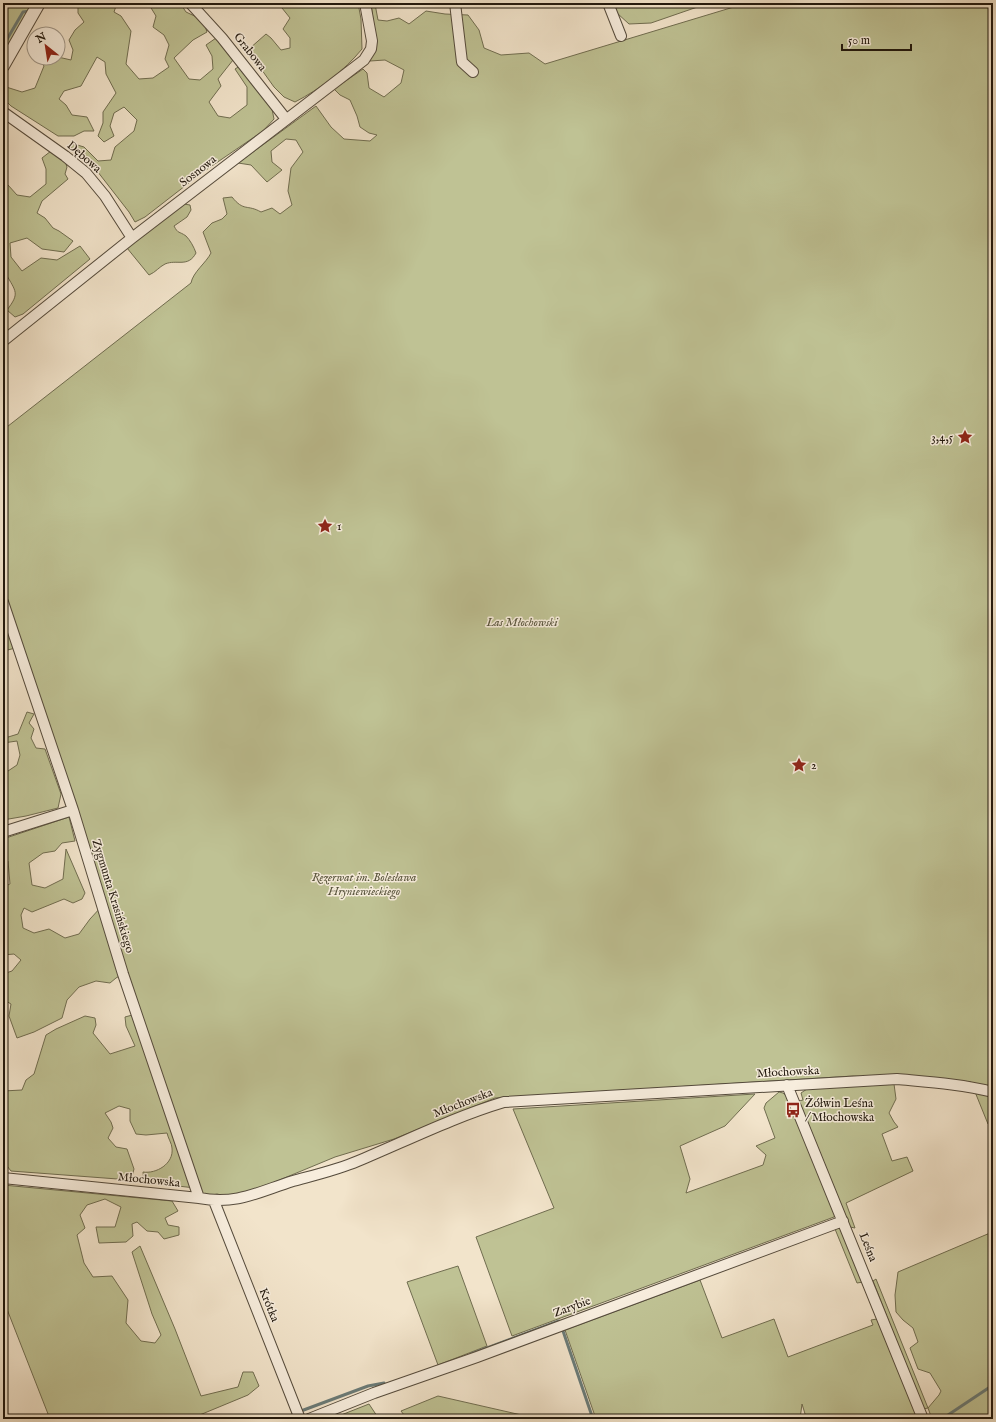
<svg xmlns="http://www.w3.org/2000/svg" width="996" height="1422" viewBox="0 0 996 1422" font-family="'IM FELL English',serif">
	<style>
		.green { fill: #bfc294; stroke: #706d50 }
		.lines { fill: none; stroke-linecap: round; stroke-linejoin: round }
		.stream { stroke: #6b7b77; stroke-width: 3 }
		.minor-casing { stroke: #554b3c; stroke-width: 12 }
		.tertiary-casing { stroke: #554b3c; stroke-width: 14 }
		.minor { stroke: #f7eddd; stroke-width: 10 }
		.tertiary { stroke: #f7eddd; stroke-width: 12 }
		.labels { text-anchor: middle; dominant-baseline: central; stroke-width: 3; stroke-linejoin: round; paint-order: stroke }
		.street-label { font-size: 12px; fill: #21180d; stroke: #f7eddd }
		.poi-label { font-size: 12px; fill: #21180d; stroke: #f7eddd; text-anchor: start }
		.park-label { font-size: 12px; font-style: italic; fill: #58543c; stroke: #f7eddd }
	</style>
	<rect width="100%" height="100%" fill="#f2e4cb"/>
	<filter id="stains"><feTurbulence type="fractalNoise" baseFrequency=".005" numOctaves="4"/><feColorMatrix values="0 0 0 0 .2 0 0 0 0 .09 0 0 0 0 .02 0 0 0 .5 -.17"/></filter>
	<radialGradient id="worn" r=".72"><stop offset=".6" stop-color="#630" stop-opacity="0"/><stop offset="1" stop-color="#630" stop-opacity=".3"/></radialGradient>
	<path class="green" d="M3 3H36L3 57Z
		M78 3H117L114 12 121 16 131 31 126 64 139 79 153 78 169 67 165 59 169 45 164 35 153 27 156 16 148 3H180L186 12 203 20 207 32 193 40 174 58 189 79 200 80 213 69 212 56 206 45 216 38 233 60 218 79 221 86 209 102 218 116 230 118 247 105V87L235 69 240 66 271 104 274 119 263 131 203 172 145 217 135 222 129 212 94 167 69 146 74 144 84 147 98 161 111 160 115 147 134 131 137 120 124 107 114 113 110 126 114 136 104 142 98 136 103 123V112L116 93 106 74 105 62 97 57 81 86 64 91 59 99 66 105 72 115 87 117 94 131H84L74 136H58L11 106 3 98V86L22 92 35 88 44 66 38 58H58V57L71 60 73 50 69 40 75 30 84 22 78 13Z
		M278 3H358L361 19 362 49C344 71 320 89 295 102L284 97 274 87 259 66 251 59 245 49H249L266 34 271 38 281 50 290 48V38L283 29 290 18Z
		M613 3H709L651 23 629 24 617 13Z
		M747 3H993V1125L988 1124 971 1082 853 1076 495 1098 394 1139 335 1157 253 1191 225 1196 217 1194 199 1198 195 1188 144 1182 143 1172C156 1174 174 1164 172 1148 172 1144 168 1138 167 1133L146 1135 136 1134 130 1121V1109L119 1106 105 1113 111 1122 113 1128 108 1138 116 1147 127 1149 134 1169 131 1180 11 1171 3 1161V1091L22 1090 26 1080 34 1074 46 1035 56 1029 85 1016 95 1018 96 1025 93 1033 110 1054 135 1046 126 1026 125 1017 136 1014 123 974 116 978 110 983 96 981 79 987 67 1000 62 1018 34 1032 17 1038 9 1016 11 1004 6 1001 3 1002V974L12 971 21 960 14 954 3 955V887L10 884 8 861 3 858V839L69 817 75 841 62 843 55 851 43 853 29 863 32 885 45 888 63 879 66 849 85 893 82 899 73 903 64 899 32 912 24 908 21 915 23 928 34 933 49 929 65 938 79 934 90 919 102 906 19 647 4 651 3 650V430L191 283C193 272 206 263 211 253L203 232 212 223 222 219 227 214 223 198 232 197C244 212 247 204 261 212L272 208 280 214 292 205 288 191 291 168 303 152 296 140 286 139 271 151 272 162 282 170 267 182 251 165 238 163 316 106 331 127 344 139 370 141 377 135 369 133 360 127 357 116 350 100 340 95 334 89 363 69 367 73 369 88 384 97 401 83 404 70 385 60 370 61 376 41 371 4H375L378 20 387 21 399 18 409 24 426 11 445 14 468 15 479 30 484 48 501 55 529 53 545 64Z
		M51 151 65 161 67 167 65 174 68 179 42 201 37 213 45 218 53 228 59 231 73 241 64 252 42 249 27 238 10 243 11 257 22 271 41 258 57 260 80 246 90 259 23 314 15 317 7 310C20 293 16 292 6 274L3 275V184L8 185 17 195 30 197 46 184V169L42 158Z
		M184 204 190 205 191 210 187 217 174 226C178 234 179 231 186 236 190 240 194 247 196 253 188 268 177 259 165 264 159 267 156 272 149 275L127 248Z
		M27 712 34 714 29 723 34 729 31 738 36 748 45 749 61 794 58 808 26 816 3 820V770L5 773 17 765 20 755 17 741 3 743 5 738 18 734Z
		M894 1084 896 1099 889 1113 894 1122 898 1127 882 1134 892 1161 907 1157 913 1171 846 1203 855 1228 850 1227 799 1101 803 1100 801 1093 807 1089Z
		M779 1092 783 1093 789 1098 836 1213 834 1217 512 1336 476 1237 554 1208 513 1109 755 1094 725 1126 680 1146 690 1179 686 1193 763 1165 766 1155 756 1146 775 1138 764 1108 766 1103Z
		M3 1185 172 1201 178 1211 165 1218 168 1225 179 1227V1235L164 1239 158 1232 147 1231 137 1222 132 1224 133 1236 126 1242 99 1243 96 1227H115L121 1207 105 1199 87 1205 80 1215 85 1228 77 1235 84 1263 93 1277 112 1276 128 1300 126 1323 141 1341 155 1343 161 1335 152 1314 132 1252 140 1246 175 1329 201 1396 238 1387 243 1372H253L259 1386 248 1395 190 1419H50L3 1299Z
		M840 1225 863 1282 857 1283 835 1229Z
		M990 1233 993 1234V1419H932L928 1408 923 1409 873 1281 876 1279 928 1408 939 1395 941 1391 930 1373 918 1369 910 1348 918 1342 913 1328 903 1320 896 1312 895 1295 898 1272Z
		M458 1266 487 1346 438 1365 407 1282Z
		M700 1280 722 1338 774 1319 788 1357 873 1325 871 1320 877 1319 918 1419H837L838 1418 806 1417 802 1404 800 1419H596L565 1330Z
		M438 1396 539 1419H407L401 1411Z
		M369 1404 379 1419H331Z"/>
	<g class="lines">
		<path class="stream" d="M3 46 23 12 30 11
			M562 1328 593 1419
			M471 1354 559 1321
			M301 1411 368 1386 384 1383
			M281 1419 295 1414
			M942 1419 993 1385"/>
		<g class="minor-casing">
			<path id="minor" d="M190 3 222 38 286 119
				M455 3 462 62 473 72
				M608 3 621 36
				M3 112 65 156 86 173 105 196 132 238
				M3 341 132 238 364 60 371 49 372 41 365 3
				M3 602 73 810 123 974 199 1198
				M3 832 73 810
				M787 1085 923 1419
				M3 1178 199 1198C237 1205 258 1192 293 1181 315 1175 337 1170 358 1161 406 1141 454 1117 504 1102L897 1079C929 1082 961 1084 993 1092
				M214 1201 300 1419
				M309 1419 374 1393 477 1357 843 1221"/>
		</g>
		<g class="tertiary-casing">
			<path id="tertiary" d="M3 66 39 3"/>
		</g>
		<use href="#minor" class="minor"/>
		<use href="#tertiary" class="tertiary"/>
	</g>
	<defs>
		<g id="sight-bare" transform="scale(1.2)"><path d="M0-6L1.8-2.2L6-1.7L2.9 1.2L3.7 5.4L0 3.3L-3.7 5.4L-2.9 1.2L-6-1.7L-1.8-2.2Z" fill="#8f2418" stroke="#f7eddd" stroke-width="2.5" paint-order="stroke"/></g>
		<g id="bus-bare" transform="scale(1.2)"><path d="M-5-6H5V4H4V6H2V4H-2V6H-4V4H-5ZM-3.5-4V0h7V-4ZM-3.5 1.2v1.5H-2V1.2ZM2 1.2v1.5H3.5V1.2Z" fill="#8f2418" stroke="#f7eddd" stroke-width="2.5" paint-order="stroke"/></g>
	</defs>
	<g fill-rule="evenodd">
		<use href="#sight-bare" x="965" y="437"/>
		<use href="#sight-bare" x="325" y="526"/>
		<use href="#sight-bare" x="799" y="765"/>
		<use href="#bus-bare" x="793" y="1110"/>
	</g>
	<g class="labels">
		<g class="street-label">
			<text transform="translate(250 52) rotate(52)">Grabowa</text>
			<text transform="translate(84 157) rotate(41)">Dębowa</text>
			<text transform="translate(198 171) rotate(-38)">Sosnowa</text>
			<text transform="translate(113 896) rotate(73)">Zygmunta Krasińskiego</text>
			<text transform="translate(788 1072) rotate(-3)">Młochowska</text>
			<text transform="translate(463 1103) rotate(-21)">Młochowska</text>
			<text transform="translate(149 1180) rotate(6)">Młochowska</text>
			<text transform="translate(868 1247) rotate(68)">Leśna</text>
			<text transform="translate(269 1305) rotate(68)">Krótka</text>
			<text transform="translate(572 1307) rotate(-20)">Zarybie</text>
		</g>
		<g class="poi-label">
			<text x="953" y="437" text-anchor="end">3,4,5</text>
			<text x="337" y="526">1</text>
			<text x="811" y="765">2</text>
			<text x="805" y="1103">Żółwin Leśna<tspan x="805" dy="14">/ Młochowska</tspan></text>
		</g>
		<g class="park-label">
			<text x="522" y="622">Las Młochowski</text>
			<text x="364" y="877">Rezerwat im. Bolesława<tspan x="364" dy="14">Hryniewieckiego</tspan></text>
		</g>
	</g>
	<rect width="996" height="1422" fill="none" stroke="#f2e4cb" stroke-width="16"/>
	<rect x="4" y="4" width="988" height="1414" fill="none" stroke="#21180d" stroke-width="2"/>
	<rect x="8" y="8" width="980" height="1406" fill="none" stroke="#21180d"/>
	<g transform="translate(46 46) rotate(330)"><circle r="19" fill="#f7eddd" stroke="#a1988a"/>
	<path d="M0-3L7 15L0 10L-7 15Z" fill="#8f2418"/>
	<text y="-6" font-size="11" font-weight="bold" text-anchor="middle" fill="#21180d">N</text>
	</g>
	<path d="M842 44v6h69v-6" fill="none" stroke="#21180d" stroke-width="2"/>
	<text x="848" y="44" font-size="12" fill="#21180d" stroke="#f7eddd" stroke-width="3" paint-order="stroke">50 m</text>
	<rect width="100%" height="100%" filter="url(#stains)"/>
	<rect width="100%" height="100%" fill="url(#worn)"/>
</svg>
